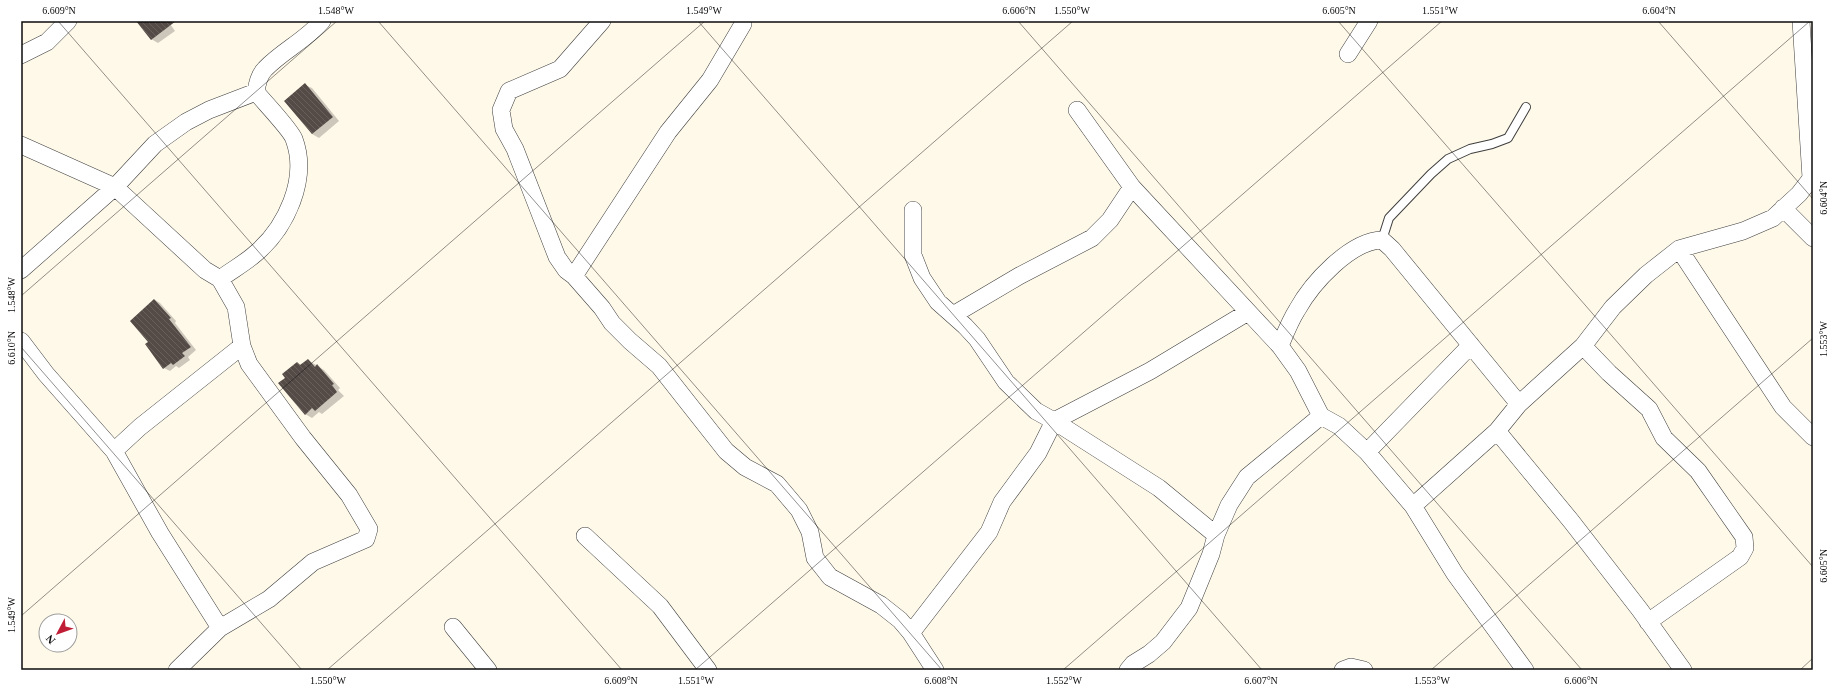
<svg xmlns="http://www.w3.org/2000/svg" width="1834" height="691" viewBox="0 0 1834 691" font-family="'Times New Roman',serif">
	<style>
		.shadow { fill: #0003 }
		.building { fill: url(#building-back-hatch) }
		.lines { fill: none; stroke-linecap: round; stroke-linejoin: round }
		.service-casing { stroke: #3e3e3e; stroke-width: 10 }
		.minor-casing { stroke: #3e3e3e; stroke-width: 18 }
		.service { stroke: #fff; stroke-width: 8 }
		.minor { stroke: #fff; stroke-width: 17 }
		.ticks { fill: none; stroke: #0b0b0b; stroke-width: 1; stroke-opacity: 0.45 }
		.neatline { fill: none; stroke: #0b0b0b; stroke-width: 1.5 }
		.ticks-label { font-size: 10px; text-anchor: middle; fill: #0b0b0b }
	</style>
	<defs>
		<pattern id="building-back-hatch" width="6" height="6" patternUnits="userSpaceOnUse"><rect width="6" height="6" fill="#544b47"/><path d="M-1 5l2 2M0 0l6 6M5-1l2 2" fill="none" stroke="#68605d"/></pattern>
	</defs>
	<rect width="100%" height="100%" fill="#fff9e9"/>
	<path class="shadow" d="M138 21H168L175 31 158 43 151 39Z
		M305 85 312 88 339 121 319 138 312 134 285 101Z
		M155 300 160 303 176 321 175 323 196 350 188 357 190 360 179 368 176 366 170 371 164 368 150 342Z
		M308 360 324 370 340 388 338 390 344 396 322 414 319 412 312 418 305 414 286 378 298 363 301 365Z"/>
	<path class="building" d="M136 21H176L151 40Z
		M305 83 333 117 312 134 284 101Z
		M154 299 171 318 169 319 191 347 182 353 185 356 173 365 171 363 163 369 145 344 148 342 130 321Z
		M308 359 315 367 317 364 334 384 332 385 337 392 315 411 312 408 305 415 278 383 285 378 282 374 297 362 300 365Z"/>
	<g class="lines">
		<g class="service-casing">
			<path id="service" d="M1382 240 1389 218 1431 174 1448 159 1470 149 1492 144 1508 138 1526 107"/>
		</g>
		<g class="minor-casing">
			<path id="minor" d="M602 21 560 69 509 91 501 110 504 129 515 149 557 257 566 270 574 276 602 308 612 323 630 341 659 366 726 451 745 467 777 484 799 510 810 532 815 558 830 577 881 605 900 620 911 633 935 670
				M1801 21 1811 178
				M1348 54 1369 21
				M21 55 47 42 68 21
				M1077 110 1132 187 1280 346 1298 371 1321 416 1339 426 1367 452 1413 506 1455 574 1525 670
				M21 145 115 187 205 270 220 279 236 307 242 346 249 364 303 438 349 495 369 529 366 539 313 562 269 599 220 628
				M1783 208 1813 238
				M1679 249 1783 407 1813 437
				M21 270 115 187 155 144 186 122 209 110 256 92
				M574 276 668 132 710 80 743 24
				M220 279C232 270 245 263 255 254 286 228 309 179 294 139 291 130 264 102 256 92 257 84 259 75 265 69 282 51 306 40 322 21
				M953 315 1019 276 1092 238 1110 220 1132 187
				M21 341 46 374 114 451
				M1280 346C1285 334 1290 321 1297 310 1312 283 1350 241 1382 240L1392 249 1519 404
				M1583 346 1609 373 1649 409 1664 438 1698 471 1744 537 1745 548 1740 557 1648 622
				M1054 421 1150 371 1248 312
				M1054 421 1159 488 1216 535
				M1497 431 1571 521 1640 610 1683 670
				M1367 452 1471 345
				M1413 506 1497 431 1519 404 1583 346 1613 307 1646 275 1679 249 1743 231 1773 218 1799 194 1813 176
				M585 536 660 606 708 670
				M453 627 488 670
				M911 633 989 532 1002 502 1038 453 1054 421 1036 411 1006 382 977 339 965 326 938 302 922 278 913 255V210
				M177 670 220 628 160 533 114 451 140 427 242 346
				M1128 670 1133 664 1149 654 1163 642 1189 608 1211 554 1216 535 1229 505 1247 477 1321 416
				M1343 670 1351 667 1364 670"/>
		</g>
		<use href="#service" class="service"/>
		<use href="#minor" class="minor"/>
	</g>
	<path class="ticks" d="M58 21 622 670M378 21 942 670M698 21 1262 670M1018 21 1582 670M1338 21 1813 567M1658 21 1813 199M21 296 337 21M21 347 302 670M21 616 705 21M327 670 1073 21M695 670 1442 21M1063 670 1810 21M1431 670 1813 338M1800 670 1813 658"/>
	<rect width="1834" height="691" fill="none" stroke="#ffffff" stroke-width="44"/>
	<g transform="translate(58 633) rotate(229)"><circle r="19" fill="#ffffff" stroke="#9d9d9d"/>
	<path d="M0-3L7 15L0 10L-7 15Z" fill="#c01e36"/>
	<text y="-6" font-size="11" font-weight="bold" text-anchor="middle" fill="#0b0b0b">N</text>
	</g>
	<rect x="22" y="22" width="1790" height="647" class="neatline"/>
	<g class="ticks-label">
		<text x="59" y="14">6.609°N</text>
		<text x="336" y="14">1.548°W</text>
		<text x="704" y="14">1.549°W</text>
		<text x="1019" y="14">6.606°N</text>
		<text x="1072" y="14">1.550°W</text>
		<text x="1339" y="14">6.605°N</text>
		<text x="1440" y="14">1.551°W</text>
		<text x="1659" y="14">6.604°N</text>
		<text transform="translate(1823 198) rotate(-90)" y="4">6.604°N</text>
		<text transform="translate(11 295) rotate(-90)" y="4">1.548°W</text>
		<text transform="translate(1823 339) rotate(-90)" y="4">1.553°W</text>
		<text transform="translate(11 348) rotate(-90)" y="4">6.610°N</text>
		<text transform="translate(1823 566) rotate(-90)" y="4">6.605°N</text>
		<text transform="translate(11 615) rotate(-90)" y="4">1.549°W</text>
		<text x="328" y="684">1.550°W</text>
		<text x="621" y="684">6.609°N</text>
		<text x="696" y="684">1.551°W</text>
		<text x="941" y="684">6.608°N</text>
		<text x="1064" y="684">1.552°W</text>
		<text x="1261" y="684">6.607°N</text>
		<text x="1432" y="684">1.553°W</text>
		<text x="1581" y="684">6.606°N</text>
	</g>
</svg>
